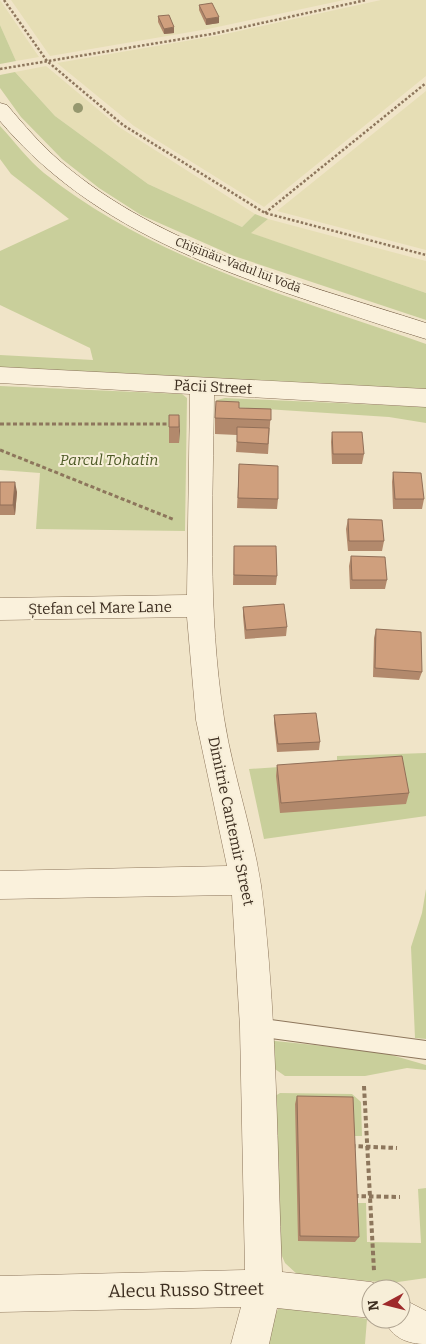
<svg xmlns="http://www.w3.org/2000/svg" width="426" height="1344" viewBox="0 0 426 1344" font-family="Bitter,serif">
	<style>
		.farmland { fill: #e6deb5 }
		.green { fill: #c9cf9b }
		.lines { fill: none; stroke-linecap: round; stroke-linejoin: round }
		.lane-casing { stroke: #8d765c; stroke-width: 2 }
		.street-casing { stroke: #8d765c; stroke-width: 1 }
		.secondary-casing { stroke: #6f573f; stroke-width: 1 }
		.path-far2 { stroke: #8d765c; stroke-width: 2.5; stroke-dasharray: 2.5 2; stroke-linecap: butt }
		.path-far1 { stroke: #8d765c; stroke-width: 3; stroke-dasharray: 4 2.5; stroke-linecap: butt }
		.path { stroke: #8d765c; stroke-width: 4; stroke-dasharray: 4.5 3; stroke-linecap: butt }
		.lane { fill: #faf1dc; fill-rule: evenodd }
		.street { fill: #faf1dc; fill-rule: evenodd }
		.secondary { fill: #faf1dc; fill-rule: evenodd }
		.tree { fill: #96986f }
		.wall { fill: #b2896c }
		.shaded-wall { fill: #916f58 }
		.building { fill: #cf9f7d; stroke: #916f58 }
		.labels { text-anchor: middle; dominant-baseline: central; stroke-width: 4; stroke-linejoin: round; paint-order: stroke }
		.far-street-label { font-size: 12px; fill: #3d2e20; stroke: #f7eed8 }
		.street-label { font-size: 15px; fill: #3d2e20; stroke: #f7eed8 }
		.park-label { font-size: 15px; font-style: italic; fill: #4d5a26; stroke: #f7eed8 }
		.near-street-label { font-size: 18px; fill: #3d2e20; stroke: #f7eed8 }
	</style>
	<rect width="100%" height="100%" fill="#f0e4c8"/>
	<path class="farmland" d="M0 0 39 57 16 61 0 25Z
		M11 0H344L208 29 50 56Z
		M381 0H426V76L264 207 134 126 57 63 221 35Z
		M46 66 119 127 255 214 242 227 148 184 55 116 15 72Z
		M426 91V250L277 211Z
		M268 219 426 261V293L250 233Z"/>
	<path class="green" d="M0 25 16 61 0 64Z
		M15 72 55 116 148 184 242 227 255 214 268 219 251 233 426 293V320L234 256 141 215 99 188 62 159 21 117 0 88V75Z
		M0 126C14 141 28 160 44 173 155 261 295 298 426 344V390L0 367V355L93 360 90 348 0 305V251L69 219 11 174 0 159Z
		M0 386 182 394 187 398 185 531 36 529 40 473 0 470Z
		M225 398 426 407V423L389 417 217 406V400Z
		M426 753V816L264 839 249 769 337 763V756Z
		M426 889V1039L415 1038 411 947 422 913Z
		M266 1040 381 1052 426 1065V1070L407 1068 365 1076H285L272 1067Z
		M280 1093 352 1094 361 1102 362 1136H351L354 1203H366L367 1242 421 1243 418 1189 426 1188V1278L391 1283 298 1275 285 1263 275 1240 272 1098Z
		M281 1304 367 1319 365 1344H262L269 1325Z"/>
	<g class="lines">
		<g class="lane-casing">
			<path id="lane" d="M256 1018 426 1041V1059L256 1036 250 1033 247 1027 250 1021Z"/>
		</g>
		<g class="street-casing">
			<path id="street" d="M0 367 426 389V407L214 395C213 502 207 611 224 718 234 782 258 844 264 909 277 1029 277 1151 282 1272L371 1282 384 1287 385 1289H371V1318L277 1308 269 1344H231L241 1307 0 1312V1276L245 1270 240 1027 232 895 0 899V871L227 866 196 720 187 617 0 620V598L187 595 190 394 0 383Z
				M401 1298 426 1311V1344C407 1344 392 1338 384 1319H401Z"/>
		</g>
		<g class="secondary-casing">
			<path id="secondary" d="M0 103 7 105C24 125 41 145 61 162 163 249 302 283 426 323V339C386 327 346 313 307 300 191 261 81 217 0 121Z"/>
		</g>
		<path class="path-far2" d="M4 0 47 61 123 125 265 213 426 255
			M0 69 212 34 366 0
			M265 213 426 83"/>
		<path class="path-far1" d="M0 424H171
			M0 450 175 520"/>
		<path class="path" d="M364 1086 374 1271
			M351 1146 397 1148
			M354 1196 400 1197"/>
		<use href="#lane" class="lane"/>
		<use href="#street" class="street"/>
		<use href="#secondary" class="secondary"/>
	</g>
	<circle class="tree" cx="78" cy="108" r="5"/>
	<path class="wall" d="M199 5 219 23 206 25 199 10Z
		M158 16 174 33 164 34 158 22Z
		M239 408 271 409 268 454 236 452 237 435 215 434V418Z
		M179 415V443H169V427Z
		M332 432 364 454 362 464H332L331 442Z
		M239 464 278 499 277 509 237 508Z
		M393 472 424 499 422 509H393L392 482Z
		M0 482 17 492 15 515H0Z
		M348 519 384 541 382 551H348L346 529Z
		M234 546 277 576 276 585H233Z
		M351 556 387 580 385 589H350L349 566Z
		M243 607 287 627 286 636 245 639 243 616Z
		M376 629 422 672 419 680 373 677 374 638Z
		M274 715 320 742 319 750 277 752 274 723Z
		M277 765 409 793 406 804 280 813 276 776Z
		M297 1096 359 1237 355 1242 298 1241 295 1104Z"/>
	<path class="shaded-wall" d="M219 17V23L206 25V19Z
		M174 27V33L164 34V29Z
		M179 415 180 431 179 443Z
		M15 482 17 492 15 515 13 505Z"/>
	<path class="building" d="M212 3 219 17 206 19 199 5Z
		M169 15 174 27 164 29 158 16Z
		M216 401 239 402V408L271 409V420L215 418Z
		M169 415H179V427H169Z
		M237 427 269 428 268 444 237 442Z
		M332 432H362L364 454H333Z
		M239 464 278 466V499L238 498Z
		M393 472 421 473 424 499H395Z
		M0 482H15L13 505H0Z
		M348 519 382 520 384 541H349Z
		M234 546H276L277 576 234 575Z
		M351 556 385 557 387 580H352Z
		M284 604 287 627 246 630 243 607Z
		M376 629 421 632 422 672 375 668Z
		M316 713 320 742 278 744 274 715Z
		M402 756 409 793 281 803 277 765Z
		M297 1096 353 1097 359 1237 300 1236Z"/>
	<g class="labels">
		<g class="far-street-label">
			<text transform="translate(238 265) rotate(21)">Chișinău-Vadul lui Vodă</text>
		</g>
		<g class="street-label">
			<text transform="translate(213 387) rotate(3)">Păcii Street</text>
			<text transform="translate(100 608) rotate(-1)">Ștefan cel Mare Lane</text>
			<text transform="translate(231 821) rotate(78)">Dimitrie Cantemir Street</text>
		</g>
		<g class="park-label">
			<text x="109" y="460">Parcul Tohatin</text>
		</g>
		<g class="near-street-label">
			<text transform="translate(186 1290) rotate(-1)">Alecu Russo Street</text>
		</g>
	</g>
	<g transform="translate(386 1304) rotate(263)"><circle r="24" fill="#f7eed8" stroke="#ada18e"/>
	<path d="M0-4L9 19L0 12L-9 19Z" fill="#9e2a2b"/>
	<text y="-8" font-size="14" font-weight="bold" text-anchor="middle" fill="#3d2e20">N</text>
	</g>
</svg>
